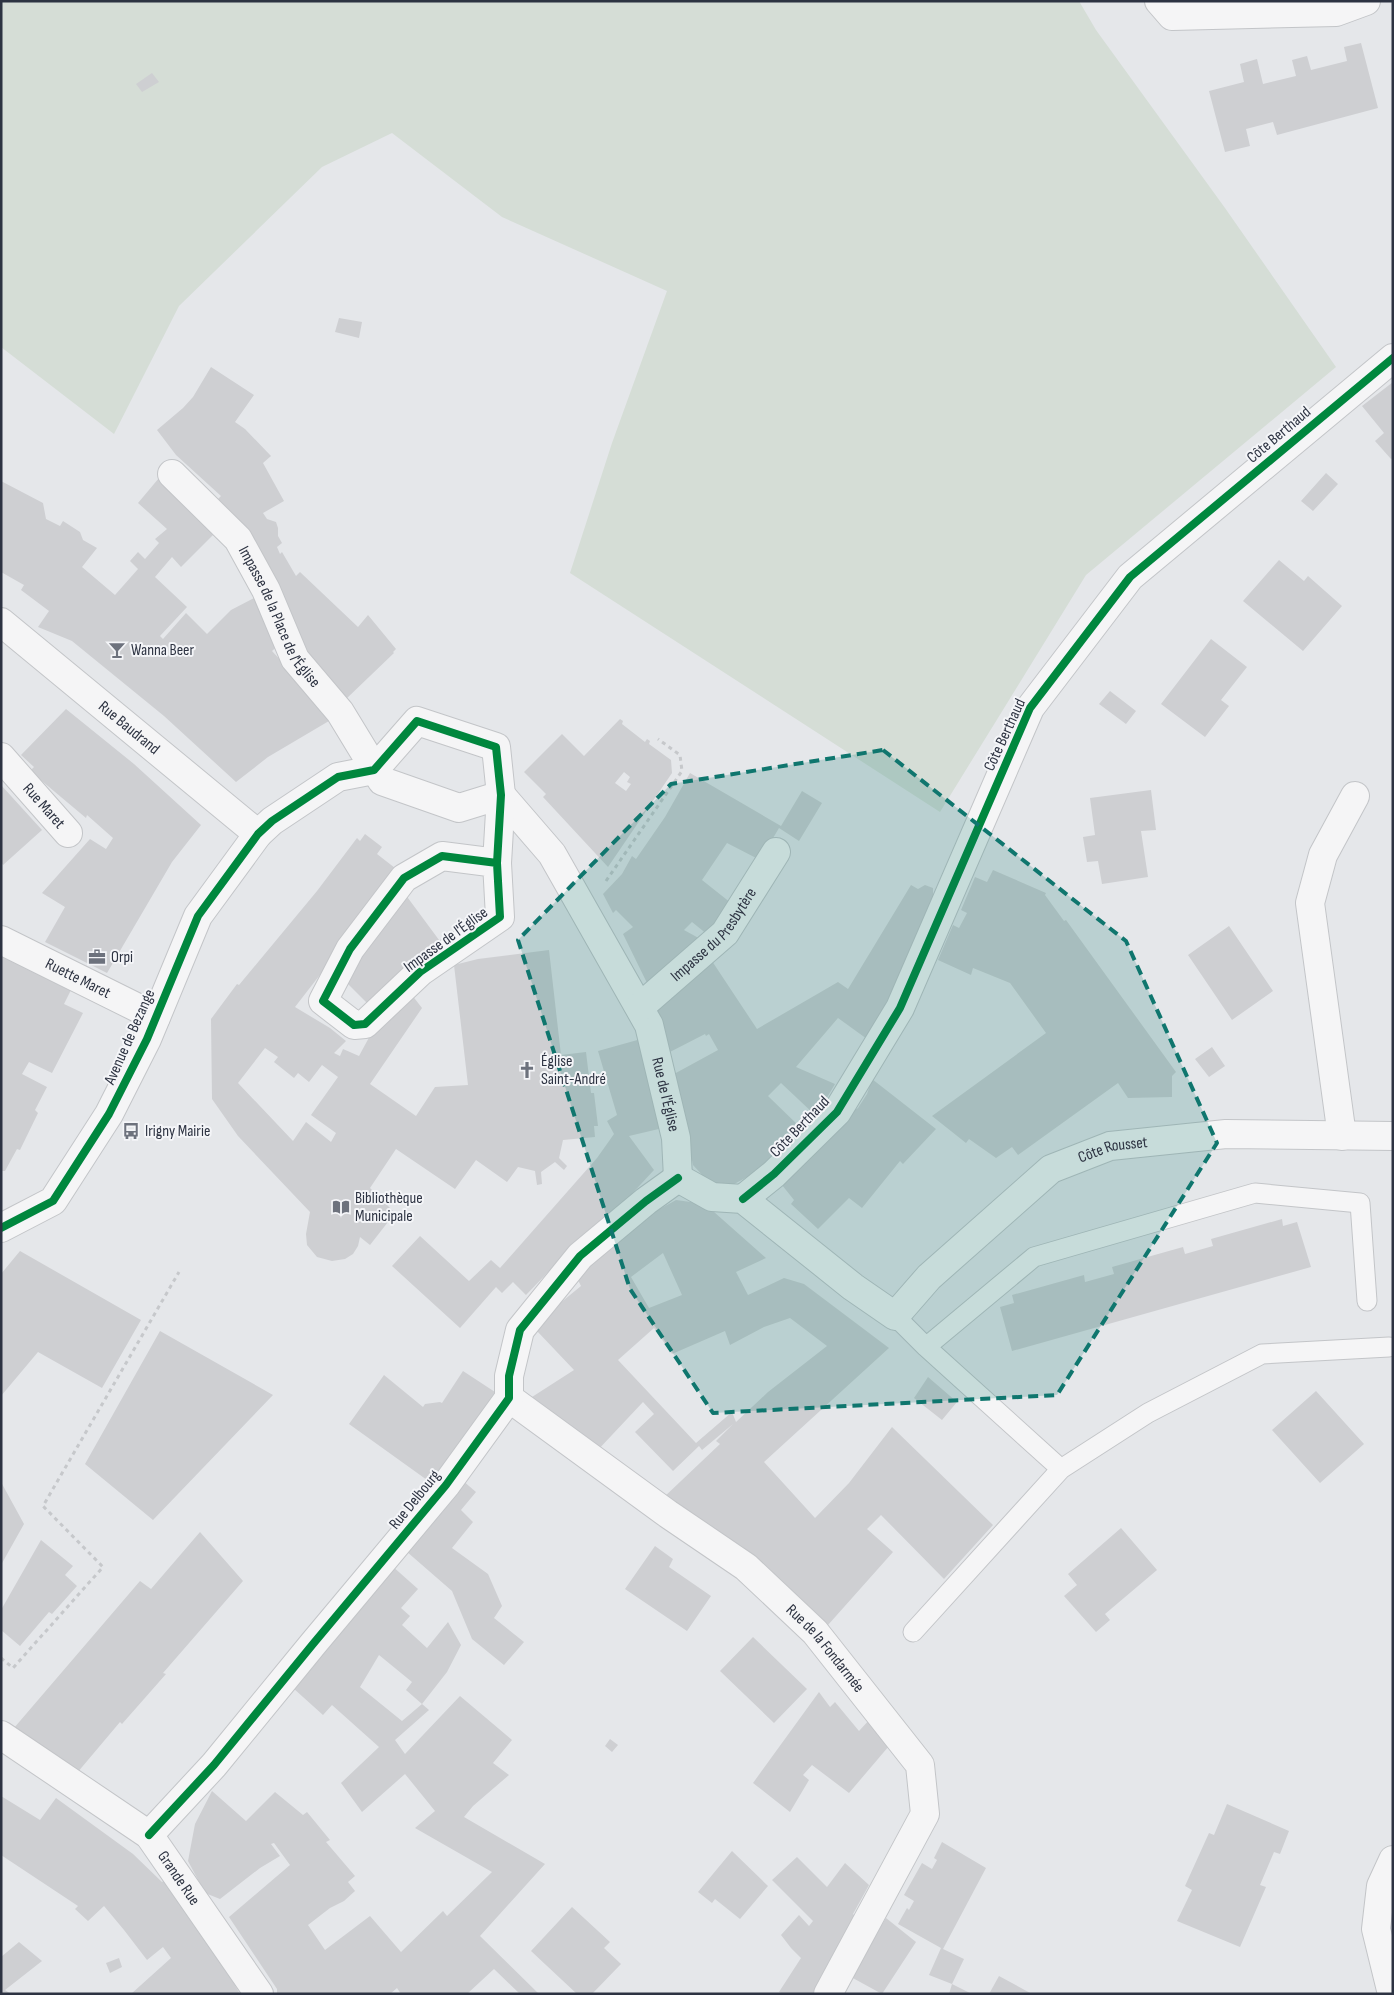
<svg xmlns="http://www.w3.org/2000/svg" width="1394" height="1995" viewBox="0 0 1394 1995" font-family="'Sofia Sans Condensed',sans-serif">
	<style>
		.green { fill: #d5ddd6 }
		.building { fill: #cecfd2; fill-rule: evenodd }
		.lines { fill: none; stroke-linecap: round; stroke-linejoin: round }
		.service-casing { stroke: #c3c5c8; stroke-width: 21 }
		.minor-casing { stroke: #c3c5c8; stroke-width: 30 }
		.tertiary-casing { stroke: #c3c5c8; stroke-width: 30 }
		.path { stroke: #c6c8cb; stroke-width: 3; stroke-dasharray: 4 4; stroke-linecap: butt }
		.service { stroke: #f5f5f6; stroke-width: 19 }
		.minor { stroke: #f5f5f6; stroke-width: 28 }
		.tertiary { stroke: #f5f5f6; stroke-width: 28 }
		.cycleway-casing { stroke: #f4f5f8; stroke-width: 11 }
		.cycleway { stroke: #00873e; stroke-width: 8 }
		.marked { fill: #0f766e; fill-opacity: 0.2; stroke: #0f766e; stroke-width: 4; stroke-dasharray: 10 6; stroke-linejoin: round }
		.labels { text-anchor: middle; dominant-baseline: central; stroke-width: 4; stroke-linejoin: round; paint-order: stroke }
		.street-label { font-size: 16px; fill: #2d3342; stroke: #f4f5f8 }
		.poi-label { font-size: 16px; fill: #2d3342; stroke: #f4f5f8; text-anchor: start }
	</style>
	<rect width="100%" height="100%" fill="#e5e7ea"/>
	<path class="green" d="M1 1H1079L1096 30 1225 208 1336 367 1086 575 940 812 570 573 612 443 667 291 502 217 392 133 322 167 179 306 114 434 1 347Z"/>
	<path class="building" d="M1361 43 1378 108 1277 135 1273 122 1246 129 1250 146 1225 152 1209 91 1244 82 1240 64 1257 59 1263 84 1296 76 1292 60 1307 56 1311 70 1347 61 1344 47Z
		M152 73 159 82 142 92 136 84Z
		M339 318 362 322 359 338 335 332Z
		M211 367 254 395 235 422 245 429 271 456 263 463 284 501 263 513 267 519 276 522 278 528V536L282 543 277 547 280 554 282 552 296 576 300 572 358 627 368 615 396 649 393 652 394 653 345 700 311 671 264 567 226 507H224L218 499 221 496 176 455 157 430 183 408 193 397Z
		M1393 382V458L1391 459 1375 441 1384 433 1362 406Z
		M1326 473 1338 484 1313 511 1301 501Z
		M159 478 192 505 216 532 181 567 172 557 155 577 187 607 160 636 163 639 186 613 207 634 231 610 260 595 281 643 272 651 334 718 268 757 236 782 164 716 72 641 38 627 49 611 21 590 24 585 1 572V481L43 503 46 519 60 526 63 521 80 532 83 540 97 548 82 567 115 595 138 569 130 561 138 552 145 559 159 543 155 539 167 529 138 503Z
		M1279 560 1304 581 1308 576 1342 606 1303 651 1243 601Z
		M1211 639 1247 667 1221 700 1229 706 1205 737 1161 704Z
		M1110 691 1136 711 1126 724 1099 704Z
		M66 709 134 764 201 825 172 862 107 973 45 942 65 907 42 893 90 839 106 849 113 838 87 815 86 818 30 771 34 767 21 755Z
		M620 719 623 721 622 724 645 742 647 739 650 741 649 744 671 760 672 773 608 867 543 797 546 794 524 772 562 734 584 756ZM624 772 630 777 627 782 631 784 626 791 615 783Z
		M690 773 781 826 802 791 822 803 799 841 779 828 760 860 727 843 702 880 731 903 708 935 692 922 684 930 704 941 648 985 623 934 633 927 616 910 613 913 603 894 622 874 632 856 636 859 665 817Z
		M1 785 42 830 3 865 1 862Z
		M1151 790 1156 830 1141 831 1148 877 1102 884 1098 861 1087 862 1083 837 1095 835 1090 798Z
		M365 834 382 847 377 854 395 868 326 967 295 1007 330 1028 346 1041 334 1053 340 1056 343 1049 359 1056 372 1032 408 990 422 1008 370 1084 416 1116 435 1087 468 1085 454 965 478 959 549 950 561 1055 586 1052 591 1093H594L598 1126H594L595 1137 563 1140 559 1158 567 1166 564 1170 555 1162 541 1172 542 1184 537 1185 535 1171 518 1167 507 1182 476 1160 455 1189 396 1149 370 1188 395 1213 370 1245 360 1237 358 1246 353 1254 345 1259 332 1261 317 1257 307 1245 306 1234 310 1212 238 1136 212 1099 211 1019 237 984 239 985 317 891 357 838 360 841ZM265 1048 278 1057 274 1062 294 1078 298 1073 309 1082 322 1065 338 1077 311 1115 336 1133 331 1142 306 1122 293 1141 238 1083Z
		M993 870 1046 893 1045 895 1064 921 1066 920 1176 1072 1172 1076V1097L1128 1098 1118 1083 1018 1155 1012 1147 996 1158 969 1139 966 1143 932 1116 1046 1033 1010 983 973 968 971 975 938 960 953 925 959 928 967 913 961 910 975 877 987 882Z
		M911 885 918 889 925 885 933 888V903L882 1012 867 1039 838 1018 796 1067 835 1084 825 1101 815 1115 781 1083 768 1096 801 1128 760 1170 725 1189 716 1190 693 1165 674 1074 718 1050 709 1034 706 1036 705 1034 668 1053 653 1007 710 958 757 1029 838 982 848 989Z
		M405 894 442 944 373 1009 347 983 344 977Z
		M1229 926 1273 991 1232 1020 1188 955Z
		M1 948 74 984 64 1004 83 1013 52 1073 29 1062 22 1074 47 1087 35 1110 38 1113 20 1150 17 1149 5 1171H1Z
		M641 1039 663 1128 629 1136 654 1170 628 1198 578 1241 526 1295 513 1282 502 1293 496 1287 460 1328 392 1266 420 1236 469 1281 491 1260 500 1268 597 1158 614 1134 607 1121 617 1115 598 1051Z
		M1212 1047 1225 1066 1209 1077 1195 1059Z
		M872 1079 936 1129 903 1164 900 1161 862 1208 849 1198 818 1229 791 1204 794 1200 778 1180 847 1115 858 1108 867 1094Z
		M676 1200 705 1204 766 1258 736 1272 748 1295 784 1278 804 1284 889 1348 764 1462 815 1518 849 1483 892 1427 993 1525 944 1579 881 1515 867 1529 893 1552 828 1625 743 1547 662 1499 720 1444 716 1441 733 1424 702 1450 699 1446 673 1471 635 1432 654 1414 643 1402 596 1452 555 1423 532 1397 574 1370 537 1331 559 1304 581 1286 578 1280V1276L617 1240 658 1210ZM663 1253 682 1295 649 1308 631 1277ZM790 1318 827 1346 768 1392 736 1422 732 1412 696 1443 618 1360 654 1328 672 1354 725 1331 730 1345 764 1327Z
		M1282 1219 1283 1226 1297 1222 1311 1267 1012 1351 1000 1307 1014 1303 1012 1295 1084 1275 1085 1282 1114 1274 1112 1267 1183 1247 1185 1254 1213 1246 1211 1239Z
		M20 1251 141 1320 102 1388 38 1352 1 1396V1274Z
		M160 1331 273 1395 153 1520 85 1464Z
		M463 1371 495 1392 434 1485 349 1424 384 1375 423 1407 425 1404 440 1402 442 1403Z
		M928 1377 957 1402 942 1420 914 1398Z
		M1316 1391 1364 1444 1320 1483 1272 1430Z
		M462 1480 476 1492 461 1510 473 1522 452 1548 488 1574 502 1606 494 1618 524 1642 504 1665 472 1639 452 1591 406 1551Z
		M1 1482 24 1524 1 1565Z
		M1121 1528 1157 1570 1105 1614 1110 1620 1096 1632 1064 1596 1077 1585 1068 1574Z
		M200 1532 243 1581 163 1673 166 1674 122 1724 120 1722 77 1773 14 1728 140 1581 151 1589Z
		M41 1540 73 1566 65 1575 77 1586 52 1614 49 1612 20 1646 1 1630V1610Z
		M655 1546 673 1559 669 1567 711 1596 687 1631 625 1589Z
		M391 1565 418 1589 401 1608 410 1616 402 1625 427 1648 448 1622 461 1645 447 1672 422 1704 429 1710 395 1740 405 1754 460 1696 512 1740 493 1763 509 1775 473 1806 464 1817 545 1864 480 1936 539 1994H520L494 1969 467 1994H401L397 1988 390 1994H277V1989L229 1917 290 1865 274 1843 271 1844 280 1856 260 1868 220 1899 205 1893 188 1861 195 1824 212 1791 246 1821 275 1792 303 1815 307 1812 330 1840 326 1842 355 1876 348 1882 355 1891 344 1901 330 1908 308 1925 325 1950 370 1916 401 1952 443 1911 447 1916 492 1872 415 1828 435 1811 405 1774 362 1812 341 1783 379 1747 332 1705 323 1715 293 1688ZM379 1655 412 1682 406 1690 422 1704 402 1721 360 1687Z
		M753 1637 807 1689 774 1723 720 1671Z
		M819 1692 830 1707 835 1702 859 1731 871 1718 889 1746 849 1793 812 1765 803 1775 809 1780 790 1812 753 1783Z
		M610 1739 618 1745 612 1752 605 1746Z
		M1 1796 40 1820 56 1798 133 1854 162 1882 165 1880 191 1914 188 1917 224 1966 240 1994H131L171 1958 163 1947 147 1960 124 1930 104 1906 88 1921 75 1909 78 1906 1 1855Z
		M1227 1804 1289 1831 1280 1854 1274 1852 1260 1885 1266 1887 1240 1947 1177 1921 1192 1890 1185 1886 1209 1833 1214 1835Z
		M942 1842 986 1868 943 1949 964 1959 952 1984 929 1975 941 1948 898 1924 907 1908 909 1910 914 1901 904 1895 922 1863 932 1869 937 1860 934 1858Z
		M732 1851 768 1886 740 1919 715 1899 712 1903 698 1892Z
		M797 1857 827 1887 845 1863 869 1885 853 1914 858 1919 812 1994H783L779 1992 801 1958 791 1948 781 1935 799 1915 809 1926 813 1921 772 1880Z
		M572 1907 610 1942 604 1948 621 1964 592 1994H577L531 1951Z
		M886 1918 916 1942 882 1994 851 1977Z
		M19 1942 42 1961 5 1990 11 1994H1V1957Z
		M119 1958 122 1967 110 1973 106 1963Z
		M999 1976 1032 1994H989Z
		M952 1984 972 1994H949Z"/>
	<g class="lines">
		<g class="service-casing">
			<path id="service" d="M895 1316 926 1347 1061 1469 913 1632
				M926 1347 1034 1257 1255 1193 1360 1203 1367 1301
				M1061 1469 1148 1413 1262 1354 1389 1347"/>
		</g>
		<g class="minor-casing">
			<g id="minor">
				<path d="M1159 1 1172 16 1336 12 1366 1"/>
				<path id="s1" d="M172 474 238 539 266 590 295 659 340 712 382 781 459 808 501 795"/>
				<path id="s2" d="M1 757 68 833"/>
				<path id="s3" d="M501 795 552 854 649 1025 676 1138 678 1178"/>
				<path d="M258 834 272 821 338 777 374 770 417 721 496 747 501 795 497 863 442 856 404 878 350 949 323 1001 354 1025 365 1024 420 972 500 917 497 863"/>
				<path id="s4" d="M1 940 156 1017"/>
				<path id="s5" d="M640 1007 725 933 776 852"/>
				<path d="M1342 1136 1310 903 1323 855 1355 796"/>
				<path id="s6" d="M678 1178 712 1197 743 1199 853 1287 895 1316 929 1277 1051 1169 1110 1146 1226 1134 1393 1136"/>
				<path d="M743 1199 774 1174 837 1112 900 1008 1030 708 1130 577 1393 358"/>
				<path id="s7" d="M509 1398 668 1514 746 1567 815 1632 920 1765 925 1814 828 1994"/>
				<path id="s8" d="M1 1735 149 1835 259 1994"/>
				<path d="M149 1835 214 1765 313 1644 446 1485 509 1398V1376L520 1330 580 1256 646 1201 678 1178"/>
				<path d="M1392 1994 1376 1929 1381 1886 1393 1860"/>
			</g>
		</g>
		<g class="tertiary-casing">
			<g id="tertiary">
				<path id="s9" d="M1 622 258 834 198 916 147 1039 109 1114 53 1201 1 1228"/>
			</g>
		</g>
		<path class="path" d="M606 881 682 771 680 755 658 739
			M1 1658 13 1668 103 1567 43 1506 179 1272"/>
		<use href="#service" class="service"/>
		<use href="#minor" class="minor"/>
		<use href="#tertiary" class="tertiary"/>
		<g class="cycleway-casing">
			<path id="cycleway" d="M743 1199 774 1174 837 1112 900 1008 1030 708 1130 577 1393 358
				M1 1228 53 1201 109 1114 147 1039 198 916 258 834 272 821 338 777 374 770 417 721 496 747 501 795 497 863 442 856 404 878 350 949 323 1001 354 1025 365 1024 420 972 500 917 497 863
				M149 1835 214 1765 313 1644 446 1485 509 1398V1376L520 1330 580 1256 646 1201 678 1178"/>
		</g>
		<use href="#cycleway" class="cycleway"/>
	</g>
	<path class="marked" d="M883 750 1126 941 1217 1143 1057 1395 713 1413 630 1289 518 940 671 784Z"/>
	<defs>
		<g id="bar-bare" transform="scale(1.35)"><path d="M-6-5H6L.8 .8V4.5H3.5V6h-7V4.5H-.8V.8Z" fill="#6d727d" stroke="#f4f5f8" stroke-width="2.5" paint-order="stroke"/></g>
		<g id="office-bare" transform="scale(1.35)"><path d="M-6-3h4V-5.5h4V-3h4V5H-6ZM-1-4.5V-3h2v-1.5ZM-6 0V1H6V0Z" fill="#6d727d" stroke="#f4f5f8" stroke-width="2.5" paint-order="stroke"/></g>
		<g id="church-bare" transform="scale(1.35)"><path d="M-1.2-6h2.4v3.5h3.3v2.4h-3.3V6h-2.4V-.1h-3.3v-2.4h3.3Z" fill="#6d727d" stroke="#f4f5f8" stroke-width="2.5" paint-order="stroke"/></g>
		<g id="bus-bare" transform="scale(1.35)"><path d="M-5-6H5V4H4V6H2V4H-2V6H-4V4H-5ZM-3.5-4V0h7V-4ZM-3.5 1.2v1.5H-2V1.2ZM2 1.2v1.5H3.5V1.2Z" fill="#6d727d" stroke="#f4f5f8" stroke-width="2.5" paint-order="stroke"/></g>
		<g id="library-bare" transform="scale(1.35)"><path d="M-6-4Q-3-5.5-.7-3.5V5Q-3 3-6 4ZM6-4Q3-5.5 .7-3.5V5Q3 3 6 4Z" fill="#6d727d" stroke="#f4f5f8" stroke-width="2.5" paint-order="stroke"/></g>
	</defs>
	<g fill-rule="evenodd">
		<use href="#bar-bare" x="117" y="650"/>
		<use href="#office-bare" x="97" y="957"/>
		<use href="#church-bare" x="527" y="1070"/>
		<use href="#bus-bare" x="131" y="1131"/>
		<use href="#library-bare" x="341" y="1207"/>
	</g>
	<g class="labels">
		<g class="street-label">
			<text transform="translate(1279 435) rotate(-40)">Côte Berthaud</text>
			<text stroke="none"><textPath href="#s1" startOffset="181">Impasse de la Place de l'Église</textPath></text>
			<text stroke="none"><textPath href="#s9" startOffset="166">Rue Baudrand</textPath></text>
			<text transform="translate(1005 735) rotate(-65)">Côte Berthaud</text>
			<text stroke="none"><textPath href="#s2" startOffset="65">Rue Maret</textPath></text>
			<text stroke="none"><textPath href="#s5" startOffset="104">Impasse du Presbytère</textPath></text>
			<text transform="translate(446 940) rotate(-36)">Impasse de l'Église</text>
			<text stroke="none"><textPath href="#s4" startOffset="86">Ruette Maret</textPath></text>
			<text transform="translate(130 1037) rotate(-66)">Avenue de Bezange</text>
			<text stroke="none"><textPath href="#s3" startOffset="346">Rue de l'Église</textPath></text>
			<text transform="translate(800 1127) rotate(-46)">Côte Berthaud</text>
			<text stroke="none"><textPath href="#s6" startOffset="542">Côte Rousset</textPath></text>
			<text transform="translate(415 1500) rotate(-51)">Rue Delbourg</text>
			<text stroke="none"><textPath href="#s7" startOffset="405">Rue de la Fondarmée</textPath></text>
			<text stroke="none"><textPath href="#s8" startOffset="231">Grande Rue</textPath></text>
		</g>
		<g class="poi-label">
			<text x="131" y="650">Wanna Beer</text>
			<text x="111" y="957">Orpi</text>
			<text x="541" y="1061">Église<tspan x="541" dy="18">Saint-André</tspan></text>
			<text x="145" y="1131">Irigny Mairie</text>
			<text x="355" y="1198">Bibliothèque<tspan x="355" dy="18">Municipale</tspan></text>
		</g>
	</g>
	<rect width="1394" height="1995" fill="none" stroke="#2d3342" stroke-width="5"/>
</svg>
